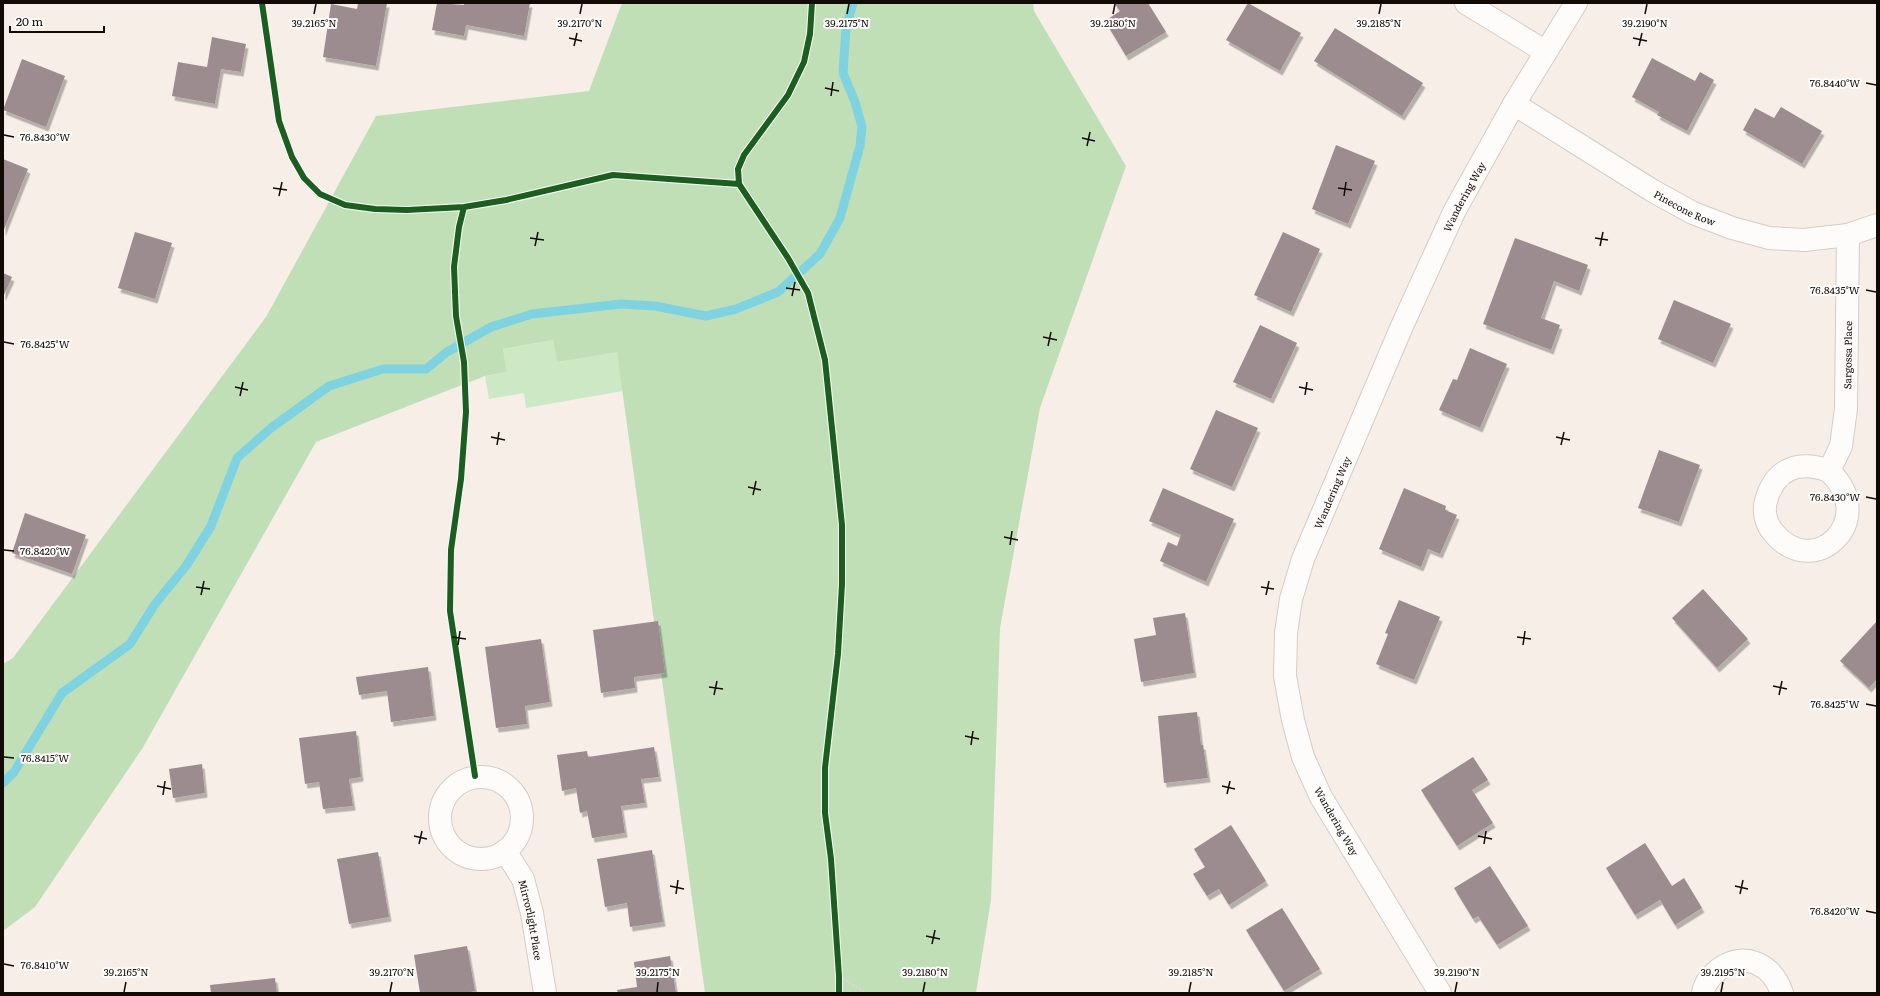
<svg xmlns="http://www.w3.org/2000/svg" width="1880" height="996" viewBox="0 0 1880 996" font-family="Literata,serif">
	<style>
		.green { fill: #cde8c4 }
		.forest { fill: #c1dfb7 }
		.lines { fill: none; stroke-linecap: round; stroke-linejoin: round }
		.stream { stroke: #7fd3e0; stroke-width: 9 }
		.building { fill: #9c8c90; filter: url(#shadow) }
		.minor-casing { stroke: #d4ccc5; stroke-width: 24 }
		.path { stroke: #dad7d5; stroke-width: 2.5; stroke-dasharray: 2 2; stroke-linecap: butt }
		.minor { stroke: #fefcfb; stroke-width: 22 }
		.cycleway-casing { stroke: #fefefe; stroke-width: 8 }
		.cycleway { stroke: #1b5e20; stroke-width: 6 }
		.ticks { fill: none; stroke: #120a04; stroke-width: 1.5 }
		.labels { text-anchor: middle; dominant-baseline: central; stroke-width: 4; stroke-linejoin: round; paint-order: stroke }
		.street-label { font-size: 10px; fill: #120a04; stroke: #fefefe }
		.ticks-label { font-size: 10px; text-anchor: middle; fill: #120a04; stroke: #fefefe; stroke-width: 4; stroke-linejoin: round; paint-order: stroke }
	</style>
	<defs>
		<filter id="shadow"><feDropShadow dx="2.5" dy="4.5" stdDeviation="0" flood-color="#0004"/></filter>
	</defs>
	<rect width="100%" height="100%" fill="#f6eee7"/>
	<path class="green" d="M553 340 557 362 617 351 623 391 526 408 524 393 489 399 485 376 507 372 503 349Z"/>
	<path class="forest" d="M622 3H1033L1034 11 1126 166 1040 408 1000 628 991 900 976 993H705L617 352 557 362 553 340 503 349 507 372 485 376 316 442 142 749 35 907 3 931V664L13 658 266 317 376 116 589 91Z"/>
	<g class="lines">
		<path class="stream" d="M3 783 14 772 62 693 130 644 155 604 186 566 211 526 237 458 271 428 329 386 383 369H426L447 352 491 327 532 314 621 304 655 306 706 316 736 309 778 292 820 254 840 218 860 146 862 127 855 102 843 73 846 28 853 3"/>
	</g>
	<path class="building" d="M358 3H387L376 66 323 57 331 4 357 9Z
		M437 3 464 5V3H530L524 36 466 25 464 36 432 30Z
		M1114 3H1148L1166 32 1126 56 1105 21 1120 11Z
		M1248 3 1301 33 1280 71 1226 40Z
		M1335 28 1423 83 1402 116 1314 61Z
		M212 37 246 44 241 72 221 69 215 104 172 96 178 62 207 67Z
		M1652 58 1695 81 1700 72 1714 80 1687 131 1657 115 1659 112 1632 97Z
		M22 59 65 76 46 127 3 110Z
		M1781 107 1822 131 1802 164 1743 130 1755 108 1774 118Z
		M1336 145 1375 161 1348 224 1312 209Z
		M3 159 28 169 3 232Z
		M135 232 172 243 155 299 118 288Z
		M1283 232 1320 249 1291 312 1254 295Z
		M1515 238 1588 265 1579 291 1554 281 1541 318 1560 325 1551 350 1483 324Z
		M3 273 12 277 3 297Z
		M1674 300 1731 324 1713 363 1658 339Z
		M1260 325 1297 343 1271 399 1233 382Z
		M1470 348 1507 364 1480 428 1439 410 1453 379 1457 380Z
		M1216 410 1258 428 1232 487 1190 469Z
		M1659 450 1700 465 1679 522 1638 508Z
		M1163 488 1234 519 1206 582 1160 561 1168 542 1177 546 1181 535 1149 521Z
		M1404 488 1446 506 1445 510 1457 515 1440 554 1428 549 1421 567 1379 549Z
		M25 513 86 535 72 574 12 553Z
		M1703 589 1748 639 1717 668 1672 618Z
		M1399 600 1440 617 1414 680 1376 664 1388 634 1385 633Z
		M1185 613 1194 673 1141 682 1134 639 1156 635 1153 618Z
		M658 621 665 673 634 677 635 688 601 693 593 630Z
		M1877 621V679L1869 688 1840 661Z
		M541 639 550 702 525 706 527 724 496 728 485 647Z
		M428 667 434 716 391 722 387 691 359 695 356 677Z
		M1197 712 1201 745H1203L1208 778 1164 783 1158 716Z
		M356 731 361 777 349 779 353 806 323 809 319 782 305 784 299 738Z
		M654 747 659 777 641 779 645 803 621 806 625 833 592 838 587 811 580 813 576 788 562 791 557 755 587 751 588 757Z
		M1473 757 1488 780 1472 790 1493 823 1457 846 1421 790Z
		M202 764 205 793 173 798 169 769Z
		M1231 825 1266 881 1229 905 1219 889 1207 896 1193 874 1205 867 1194 849Z
		M1645 843 1672 886 1684 878 1702 908 1675 925 1660 900 1635 915 1606 868Z
		M652 850 663 922 630 927 627 903 605 907 597 859Z
		M378 852 389 917 349 924 337 859Z
		M1490 866 1528 926 1497 945 1478 916 1473 919 1454 888Z
		M1282 908 1320 969 1284 991 1246 930Z
		M467 946 475 991 466 993H420L414 955Z
		M670 956 676 993H618L617 990 637 987 634 962Z
		M275 978 277 993H211L210 985Z"/>
	<g class="lines">
		<g class="minor-casing">
			<g id="minor">
				<path d="M1466 3 1546 52"/>
				<path id="s1" d="M1514 104 1653 191 1693 213 1732 228 1769 238 1804 240 1848 235 1877 225"/>
				<path id="s2" d="M1829 471C1799 460 1775 468 1766 501 1763 511 1766 524 1773 532 1814 583 1880 519 1829 471L1841 446 1846 409 1848 235"/>
				<circle cx="481" cy="818" r="41"/>
				<path id="s3" d="M505 851 523 879 532 913 545 993"/>
				<path id="s4" d="M1440 993 1321 797 1303 757 1293 720 1285 676 1286 633 1291 599 1303 559 1402 326 1455 210 1514 104 1576 3"/>
				<path d="M1703 993C1704 984 1711 976 1718 970 1744 950 1772 964 1782 993"/>
			</g>
		</g>
		<path class="path" d="M262 3 279 121 292 157 304 178 320 194 345 205 375 209 407 210 464 207 506 200 613 175 739 184
			M812 3 810 34 804 62 788 95 744 155 738 169 739 184 788 258 808 293 825 360 842 525V584L838 654 825 768V813L831 859 839 976V993
			M464 207 459 227 454 267 456 316 464 362 466 412 461 479 451 550 450 611 475 776
			M839 976 866 993"/>
		<use href="#minor" class="minor"/>
		<g class="cycleway-casing">
			<path id="cycleway" d="M262 3 279 121 292 157 304 178 320 194 345 205 375 209 407 210 464 207 506 200 613 175 739 184
				M812 3 810 34 804 62 788 95 744 155 738 169 739 184 788 258 808 293 825 360 842 525V584L838 654 825 768V813L831 859 839 976V993
				M464 207 459 227 454 267 456 316 464 362 466 412 461 479 451 550 450 611 475 776"/>
		</g>
		<use href="#cycleway" class="cycleway"/>
	</g>
	<path class="ticks" d="M314 14 316 4M580 14 582 4M847 14 849 4M1113 14 1115 4M1379 14 1381 4M1645 14 1647 4M569 38 582 41M1633 38 1647 41M574 46 577 33M1639 46 1642 33M1866 83 1876 85M825 88 839 91M831 96 833 82M4 135 14 137M1082 138 1095 141M1087 146 1090 132M273 188 287 190M1338 188 1352 190M279 196 282 182M1344 196 1346 182M530 238 544 240M1595 238 1608 240M535 246 538 232M1600 246 1603 232M786 288 800 290M1866 290 1876 292M792 296 795 282M1043 337 1057 340M4 342 14 344M1048 346 1051 332M235 387 248 390M1299 387 1313 390M1305 395 1307 382M240 396 243 382M491 437 505 440M1556 437 1570 440M497 445 499 432M1561 445 1564 432M748 487 761 490M753 495 756 481M1866 497 1876 499M1004 537 1018 540M1010 545 1012 531M4 550 14 551M196 587 210 589M1261 587 1274 589M201 595 204 581M1266 595 1269 581M452 637 466 639M1517 637 1531 639M458 645 460 631M1523 645 1525 631M1773 686 1787 689M709 687 723 689M714 695 717 681M1779 695 1782 681M1866 704 1876 706M965 736 979 739M971 745 973 731M4 757 14 758M157 786 171 789M1222 786 1235 789M1227 794 1230 781M163 795 165 781M414 836 427 839M1478 836 1492 839M419 844 422 831M1484 844 1486 831M670 886 684 889M1735 886 1748 889M676 894 678 880M1740 894 1743 880M1866 911 1876 913M926 936 940 939M932 944 935 930M4 964 14 966M124 992 126 982M390 992 392 982M657 992 658 982M923 992 925 982M1189 992 1191 982M1455 992 1457 982M1721 992 1723 982"/>
	<g class="labels">
		<g class="street-label">
			<text stroke="none"><textPath href="#s4" startOffset="872">Wandering Way</textPath></text>
			<text stroke="none"><textPath href="#s1" startOffset="200">Pinecone Row</textPath></text>
			<text stroke="none"><textPath href="#s2" startOffset="381">Sargossa Place</textPath></text>
			<text stroke="none"><textPath href="#s4" startOffset="548">Wandering Way</textPath></text>
			<text transform="translate(1337 821) rotate(60)">Wandering Way</text>
			<text stroke="none"><textPath href="#s3" startOffset="75">Mirrorlight Place</textPath></text>
		</g>
	</g>
	<g class="ticks-label">
		<text x="314" y="27">39.2165°N</text>
		<text x="580" y="27">39.2170°N</text>
		<text x="847" y="27">39.2175°N</text>
		<text x="1113" y="27">39.2180°N</text>
		<text x="1379" y="27">39.2185°N</text>
		<text x="1645" y="27">39.2190°N</text>
		<text x="1835" y="87">76.8440°W</text>
		<text x="45" y="141">76.8430°W</text>
		<text x="1835" y="294">76.8435°W</text>
		<text x="45" y="348">76.8425°W</text>
		<text x="1835" y="501">76.8430°W</text>
		<text x="45" y="555">76.8420°W</text>
		<text x="1835" y="708">76.8425°W</text>
		<text x="45" y="762">76.8415°W</text>
		<text x="1835" y="915">76.8420°W</text>
		<text x="45" y="969">76.8410°W</text>
		<text x="126" y="976">39.2165°N</text>
		<text x="392" y="976">39.2170°N</text>
		<text x="658" y="976">39.2175°N</text>
		<text x="925" y="976">39.2180°N</text>
		<text x="1191" y="976">39.2185°N</text>
		<text x="1457" y="976">39.2190°N</text>
		<text x="1723" y="976">39.2195°N</text>
	</g>
	<rect width="1880" height="996" fill="none" stroke="#120a04" stroke-width="8"/>
	<path d="M10 26v6h94v-6" fill="none" stroke="#120a04" stroke-width="2"/>
	<text x="16" y="26" font-size="12" fill="#120a04" stroke="#fefefe" stroke-width="3" paint-order="stroke">20 m</text>
</svg>
